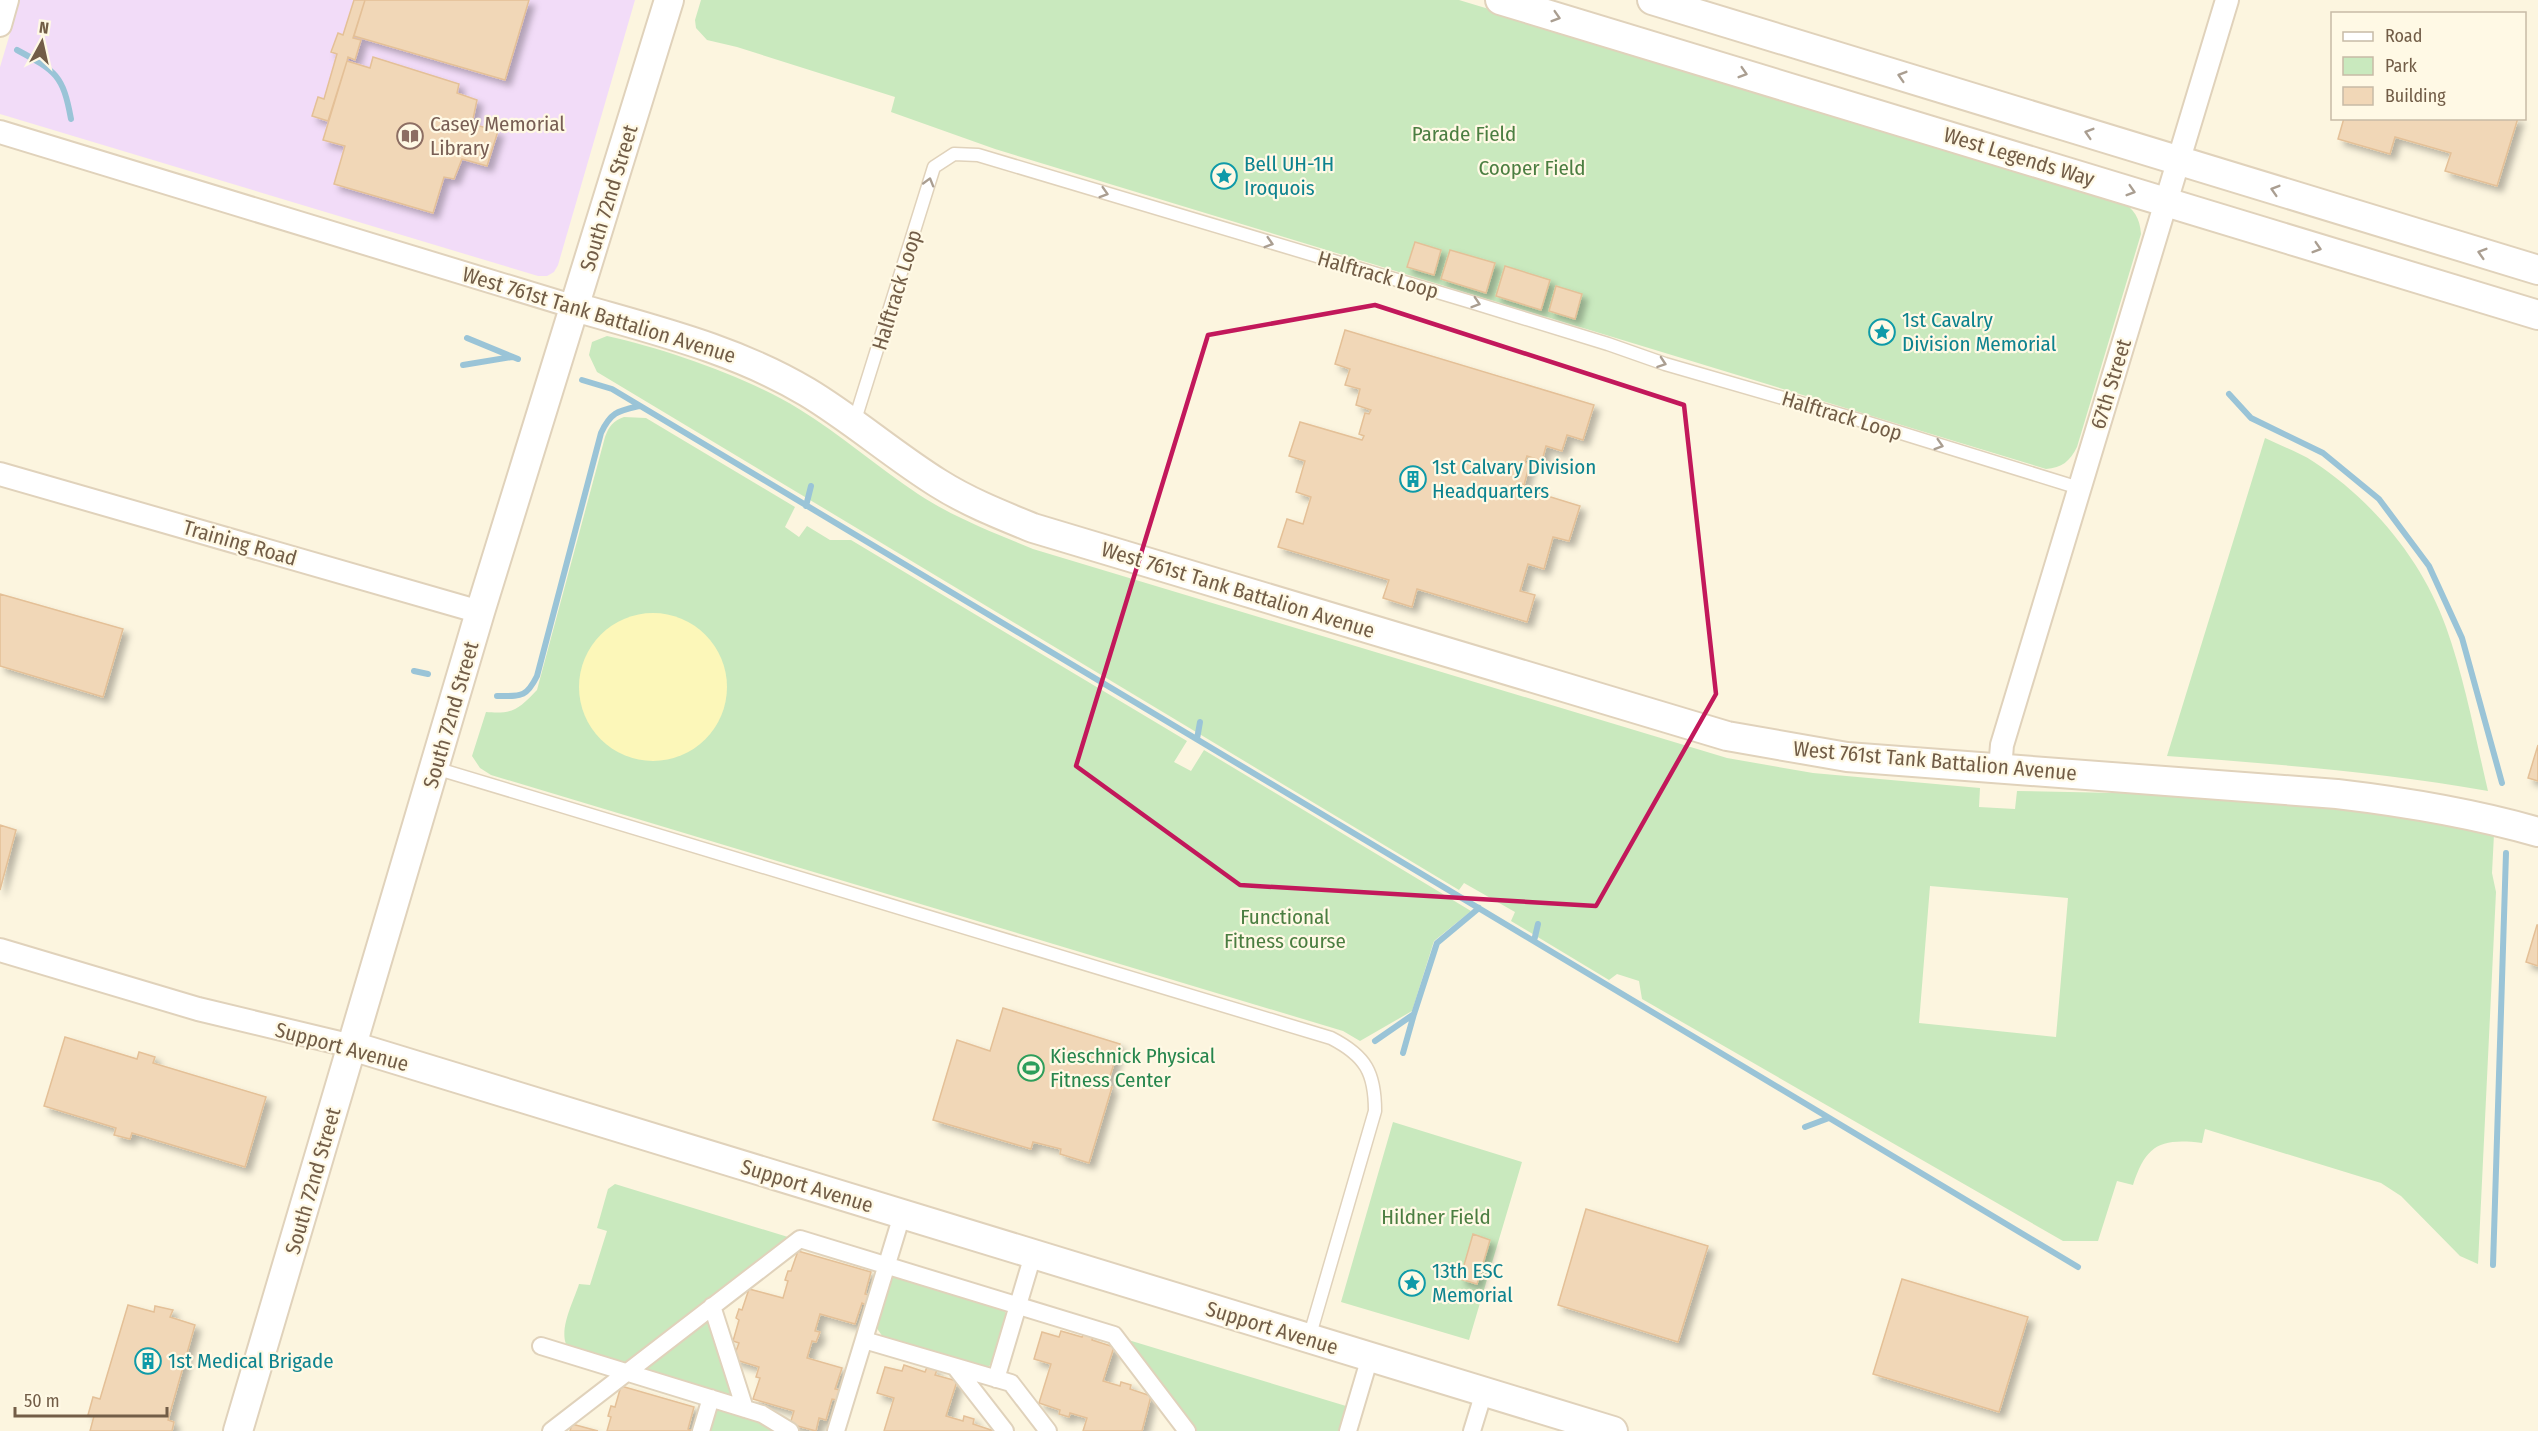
<svg xmlns="http://www.w3.org/2000/svg" width="2538" height="1431" viewBox="0 0 2538 1431" font-family="'Fira Sans Condensed',sans-serif">
	<style>
		.education { fill: #f2dcf8 }
		.green { fill: #c9e9be; fill-rule: evenodd }
		.sand { fill: #fcf7b9 }
		.lines { fill: none; stroke-linecap: round; stroke-linejoin: round }
		.stream { stroke: #9ac4d7; stroke-width: 6 }
		.building { fill: #f1d7b7; stroke: #e4c097; stroke-width: 1.5; filter: url(#shadow) }
		.service-casing { stroke: #e0d2bb; stroke-width: 15 }
		.pedestrian-casing { stroke: #e0d2bb; stroke-width: 20 }
		.minor-casing { stroke: #e0d2bb; stroke-width: 26 }
		.tertiary-casing { stroke: #e0d2bb; stroke-width: 32 }
		.service { stroke: #fff; stroke-width: 12 }
		.pedestrian { stroke: #fff; stroke-width: 16 }
		.minor { stroke: #fff; stroke-width: 22 }
		.tertiary { stroke: #fff; stroke-width: 28 }
		.oneway { stroke: #aa9e91 }
		.marked { fill: none; stroke: #c2185b; stroke-width: 4.5; stroke-linejoin: round }
		.labels { text-anchor: middle; dominant-baseline: central; stroke-width: 4.5; stroke-linejoin: round; paint-order: stroke }
		.education-label { font-size: 21px; fill: #785e54; stroke: #fff9e5; text-anchor: start }
		.park-label { font-size: 21px; fill: #4b7e41; stroke: #fff9e5 }
		.street-label { font-size: 21px; fill: #725d47; stroke: #fff9e5 }
		.culture-label { font-size: 21px; fill: #0d838f; stroke: #fff9e5; text-anchor: start }
		.leisure-label { font-size: 21px; fill: #27864d; stroke: #fff9e5; text-anchor: start }
	</style>
	<defs>
		<filter id="shadow"><feDropShadow dx="5.5" dy="5.5" stdDeviation="3" flood-color="#0004"/></filter>
	</defs>
	<rect width="100%" height="100%" fill="#fcf5df"/>
	<path class="education" d="M20 0H635L558 265 554 272 547 276H538L0 114V67Z"/>
	<path class="green" d="M701 0H1459L2121 201C2134 209 2140 218 2141 234L2077 447C2070 461 2062 468 2046 469L995 149 891 112 895 97 737 47 707 40 696 28 695 20Z
		M607 336C666 349 747 377 799 409 840 434 877 467 918 494 953 517 994 533 1033 549L1727 758 1813 773 1980 788 1979 807 2015 809 2017 791 2165 794 2373 812 2429 820 2494 834 2492 873 2496 892 2478 1264 2460 1256 2401 1196 2381 1183 2205 1129 2202 1143C2160 1138 2146 1145 2133 1185L2117 1181 2098 1241H2063L1642 999 1639 981 1617 974 1609 980 1511 921 1515 912 1464 883 1459 890 597 372 589 355 592 342ZM1930 886 2068 898 2056 1037 1919 1023Z
		M624 417 646 418 795 507 785 527 799 537 807 526 830 540H851L1187 741 1174 762 1191 771 1204 750 1471 911 1434 941 1412 1011 1360 1041 1343 1031 491 775 480 768 472 756 486 712C513 714 518 710 537 690L605 437C609 426 613 421 624 417Z
		M2265 438C2281 446 2299 452 2314 462 2373 501 2422 560 2446 627 2465 680 2475 736 2488 791 2381 772 2275 764 2167 756Z
		M1393 1122 1522 1162 1469 1340 1341 1302Z
		M615 1184 788 1237 790 1239 630 1362 620 1364 570 1350C555 1335 574 1301 579 1284L590 1285 607 1231 597 1228 608 1189Z
		M901 1276 1000 1305 1008 1316 995 1360 991 1365 984 1368 885 1340 876 1327 888 1281 892 1277Z
		M709 1316 738 1400 644 1371 643 1367Z
		M1125 1339 1346 1406 1348 1410 1342 1431H1194Z
		M718 1407 761 1421 777 1431H707L713 1410Z"/>
	<path class="sand" d="M579 687a74 74 0 1 1 148 0a74 74 0 1 1-148 0Z"/>
	<g class="lines">
		<path class="stream" d="M17 50C56 71 63 75 71 119
			M467 338 518 359
			M463 365 512 357
			M582 380 612 389 2078 1267
			M2229 394 2251 418 2323 453 2379 499 2429 566 2462 638 2502 783
			M806 506 811 486
			M414 671 428 674
			M497 696C521 696 526 698 537 676L601 433C611 412 618 411 639 406
			M1197 739 1200 722
			M1534 941 1538 924
			M1375 1041 1414 1014 1437 943 1479 908
			M1403 1053 1414 1014
			M1805 1127 1829 1118
			M2493 1265 2506 853"/>
	</g>
	<path class="building" d="M354 0H365L353 38 361 40 355 60 348 57 347 61 328 121 312 116 318 97 324 99 337 54 331 52 338 33 343 35Z
		M365 0H529L505 80 354 36Z
		M373 57 459 84 457 93 477 100 472 124 498 131 487 166 462 159 454 179 444 177 433 213 334 184 345 146 323 140 347 61 370 68Z
		M2344 118H2518L2497 186 2445 171 2451 153 2395 137 2390 154 2338 139Z
		M1415 242 1441 250 1434 275 1407 267Z
		M1450 250 1495 263 1486 293 1441 279Z
		M1505 266 1550 280 1541 310 1496 296Z
		M1556 286 1582 294 1575 319 1549 311Z
		M1345 330 1594 405 1583 440 1567 435 1562 451 1546 446 1542 461 1527 456 1525 462 1530 464 1527 474 1524 485 1519 483 1518 487 1580 506 1569 541 1553 537 1544 569 1528 564 1520 591 1535 595 1527 622 1417 589 1412 607 1383 598 1389 580 1278 547 1287 519 1303 524 1311 497 1296 492 1305 461 1289 456 1300 422 1362 440 1364 436 1359 434 1365 413 1369 414 1371 410 1356 405 1360 389 1345 385 1350 369 1335 364Z
		M0 594 123 629 103 697 0 666Z
		M2538 745V781L2528 778Z
		M0 825 16 830 0 890Z
		M2537 925H2538V966L2526 962Z
		M1003 1008 1120 1044 1107 1086 1112 1087 1089 1163 1060 1154 1061 1149 1033 1142 1031 1149 933 1120 957 1040 990 1051Z
		M65 1037 137 1059 139 1052 155 1057 153 1063 266 1097 245 1167 132 1133 130 1139 114 1135 116 1128 44 1106Z
		M1586 1209 1708 1246 1678 1342 1558 1305Z
		M1473 1234 1490 1240 1477 1284 1460 1279Z
		M798 1251 871 1272 865 1294 869 1295 866 1305 862 1303 855 1324 820 1314 815 1331 820 1332 816 1342 812 1341 807 1358 842 1368 835 1389 840 1390 837 1400 832 1399 826 1420 819 1418 816 1431 790 1424 794 1411 753 1399 760 1378 756 1377 759 1367 733 1359 739 1343 733 1341 739 1320 736 1318 739 1309 742 1310 749 1289 783 1298 788 1281 785 1280 788 1271H791Z
		M1902 1279 2028 1317 1999 1412 1873 1374Z
		M128 1305 154 1312 155 1306 173 1310 170 1317 195 1325 168 1420 174 1422 172 1431H90L94 1416 88 1415 93 1397 100 1399Z
		M1061 1331 1082 1337 1084 1333 1093 1336 1092 1340 1114 1347 1103 1381 1120 1386 1121 1382 1131 1385 1130 1389 1151 1396 1142 1431H1083L1087 1418 1070 1413 1069 1417 1059 1414 1060 1410 1039 1403 1051 1364 1034 1359 1042 1332 1059 1337Z
		M904 1365 925 1372 927 1367 937 1370 935 1375 957 1381 946 1416 963 1421 964 1416 974 1419 973 1424 994 1431H884L894 1398 877 1393 885 1367 902 1371Z
		M621 1386 694 1407 688 1429 692 1431H607L611 1417 608 1416 611 1406 615 1407Z
		M572 1424 598 1431H570Z"/>
	<g class="lines">
		<g class="service-casing">
			<path id="service" d="M854 423 934 167 954 154 978 155 1471 302 1608 344 1665 364 1859 420 2079 488
				M435 768 1331 1038C1366 1056 1375 1073 1375 1111L1309 1338"/>
		</g>
		<g class="pedestrian-casing">
			<path id="pedestrian" d="M712 1306 745 1409
				M864 1340 1011 1383 1048 1431
				M541 1346 762 1414 790 1431
				M956 1368 1005 1431
				M996 1379 1033 1255
				M551 1431 800 1239 1114 1335 1187 1431
				M701 1431 711 1398
				M836 1431 902 1215
				M1348 1431 1370 1357
				M1472 1431 1484 1392"/>
		</g>
		<g class="minor-casing">
			<path id="minor" d="M0 25 7 0
				M0 132 575 307
				M0 474 480 612
				M2000 769 2002 745 2227 0
				M0 950 198 1009 352 1046"/>
		</g>
		<g class="tertiary-casing">
			<path id="tertiary" d="M1500 0 2538 315
				M1652 0 2538 270
				M575 307C654 330 735 349 807 392 852 419 893 455 938 483 968 502 1001 515 1033 528L1727 736 1847 757 2337 794C2405 802 2472 813 2538 832
				M352 1046 1613 1431
				M238 1431 480 612 669 0"/>
		</g>
		<use href="#service" class="service"/>
		<use href="#pedestrian" class="pedestrian"/>
		<use href="#minor" class="minor"/>
		<use href="#tertiary" class="tertiary"/>
	</g>
	<defs><path id="oneway-chevron" d="M-2-3.5L2.5 0L-2 3.5" fill="none" stroke-width="1.6" stroke-linecap="round" stroke-linejoin="round" transform="scale(1.5)"/></defs>
	<g class="oneway">
		<use href="#oneway-chevron" transform="translate(1556 17) rotate(17)"/>
		<use href="#oneway-chevron" transform="translate(1743 73) rotate(17)"/>
		<use href="#oneway-chevron" transform="translate(1902 76) rotate(-163)"/>
		<use href="#oneway-chevron" transform="translate(2089 133) rotate(-163)"/>
		<use href="#oneway-chevron" transform="translate(929 182) rotate(-74)"/>
		<use href="#oneway-chevron" transform="translate(2275 190) rotate(-163)"/>
		<use href="#oneway-chevron" transform="translate(2131 191) rotate(17)"/>
		<use href="#oneway-chevron" transform="translate(1104 193) rotate(17)"/>
		<use href="#oneway-chevron" transform="translate(1269 243) rotate(17)"/>
		<use href="#oneway-chevron" transform="translate(2317 248) rotate(17)"/>
		<use href="#oneway-chevron" transform="translate(2482 253) rotate(-163)"/>
		<use href="#oneway-chevron" transform="translate(1476 303) rotate(18)"/>
		<use href="#oneway-chevron" transform="translate(1662 363) rotate(19)"/>
		<use href="#oneway-chevron" transform="translate(1939 445) rotate(17)"/>
	</g>
	<path class="marked" d="M1375 305 1684 405 1716 694 1596 906 1240 885 1076 766 1208 335Z"/>
	<defs>
		<g id="library-ring" transform="scale(1.35)"><circle r="9.5" fill="#fff9e5" stroke="#8d6e63" stroke-width="1.5"/><path d="M-6-4Q-3-5.5-.7-3.5V5Q-3 3-6 4ZM6-4Q3-5.5 .7-3.5V5Q3 3 6 4Z" fill="#8d6e63"/></g>
		<g id="sight-ring" transform="scale(1.35)"><circle r="9.5" fill="#fff9e5" stroke="#0f9aa8" stroke-width="1.5"/><path d="M0-6L1.8-2.2L6-1.7L2.9 1.2L3.7 5.4L0 3.3L-3.7 5.4L-2.9 1.2L-6-1.7L-1.8-2.2Z" fill="#0f9aa8"/></g>
		<g id="building-ring" transform="scale(1.35)"><circle r="9.5" fill="#fff9e5" stroke="#0f9aa8" stroke-width="1.5"/><path d="M-4-6H4V6H1V3H-1V6H-4ZM-2.5-4.3h1.7v1.8h-1.7ZM.8-4.3h1.7v1.8H.8ZM-2.5-1h1.7V.8h-1.7ZM.8-1h1.7V.8H.8Z" fill="#0f9aa8"/></g>
		<g id="stadium-ring" transform="scale(1.35)"><circle r="9.5" fill="#fff9e5" stroke="#2e9e5b" stroke-width="1.5"/><path d="M0-5a6.5 5 0 1 0 0 10a6.5 5 0 1 0 0-10ZM-3.5-1.8h7v3.6h-7Z" fill="#2e9e5b"/></g>
	</defs>
	<g fill-rule="evenodd">
		<use href="#library-ring" x="410" y="136"/>
		<use href="#sight-ring" x="1224" y="176"/>
		<use href="#sight-ring" x="1882" y="332"/>
		<use href="#building-ring" x="1413" y="479"/>
		<use href="#stadium-ring" x="1031" y="1068"/>
		<use href="#sight-ring" x="1412" y="1283"/>
		<use href="#building-ring" x="148" y="1361"/>
	</g>
	<g class="labels">
		<g class="education-label">
			<text x="430" y="124">Casey Memorial<tspan x="430" dy="24">Library</tspan></text>
		</g>
		<g class="park-label">
			<text x="1464" y="134">Parade Field</text>
			<text x="1532" y="168">Cooper Field</text>
			<text x="1285" y="917">Functional<tspan x="1285" dy="24">Fitness course</tspan></text>
			<text x="1436" y="1217">Hildner Field</text>
		</g>
		<g class="street-label">
			<text transform="translate(2019 157) rotate(17)">West Legends Way</text>
			<text transform="translate(609 198) rotate(-73)">South 72nd Street</text>
			<text transform="translate(1378 275) rotate(16)">Halftrack Loop</text>
			<text transform="translate(897 290) rotate(-73)">Halftrack Loop</text>
			<text transform="translate(599 315) rotate(17)">West 761st Tank Battalion Avenue</text>
			<text transform="translate(2111 384) rotate(-73)">67th Street</text>
			<text transform="translate(1842 416) rotate(17)">Halftrack Loop</text>
			<text transform="translate(240 543) rotate(16)">Training Road</text>
			<text transform="translate(1238 590) rotate(17)">West 761st Tank Battalion Avenue</text>
			<text transform="translate(451 715) rotate(-74)">South 72nd Street</text>
			<text transform="translate(1935 761) rotate(5)">West 761st Tank Battalion Avenue</text>
			<text transform="translate(342 1047) rotate(15)">Support Avenue</text>
			<text transform="translate(313 1181) rotate(-74)">South 72nd Street</text>
			<text transform="translate(807 1186) rotate(17)">Support Avenue</text>
			<text transform="translate(1272 1328) rotate(17)">Support Avenue</text>
		</g>
		<g class="culture-label">
			<text x="1244" y="164">Bell UH-1H<tspan x="1244" dy="24">Iroquois</tspan></text>
			<text x="1902" y="320">1st Cavalry<tspan x="1902" dy="24">Division Memorial</tspan></text>
			<text x="1432" y="467">1st Calvary Division<tspan x="1432" dy="24">Headquarters</tspan></text>
			<text x="1432" y="1271">13th ESC<tspan x="1432" dy="24">Memorial</tspan></text>
			<text x="168" y="1361">1st Medical Brigade</text>
		</g>
		<g class="leisure-label">
			<text x="1050" y="1056">Kieschnick Physical<tspan x="1050" dy="24">Fitness Center</tspan></text>
		</g>
	</g>
	<rect x="2331" y="12" width="195" height="108" fill="#fff9e5" stroke="#c7bba6" stroke-width="1.5"/>
	<rect x="2343" y="32" width="30" height="9" fill="#ffffff" stroke="#c7bba6" stroke-width="1.5"/>
	<text x="2385" y="42" font-size="18" fill="#725d47">Road</text>
	<rect x="2343" y="57" width="30" height="18" fill="#c9e9be" stroke="#c7bba6" stroke-width="1.5"/>
	<text x="2385" y="72" font-size="18" fill="#725d47">Park</text>
	<rect x="2343" y="87" width="30" height="18" fill="#f1d7b7" stroke="#c7bba6" stroke-width="1.5"/>
	<text x="2385" y="102" font-size="18" fill="#725d47">Building</text>
	<g transform="translate(42 42) rotate(8)" stroke="#fff9e5" stroke-width="4.5" paint-order="stroke">
	<path d="M0-4.5L10 22L0 15L-10 22Z" fill="#725d47"/>
	<text y="-9" font-size="16" font-weight="bold" text-anchor="middle" fill="#725d47">N</text>
	</g>
	<path d="M15 1407v9h152v-9" fill="none" stroke="#725d47" stroke-width="3"/>
	<text x="24" y="1407" font-size="18" fill="#725d47" stroke="#fff9e5" stroke-width="4.5" paint-order="stroke">50 m</text>
</svg>
